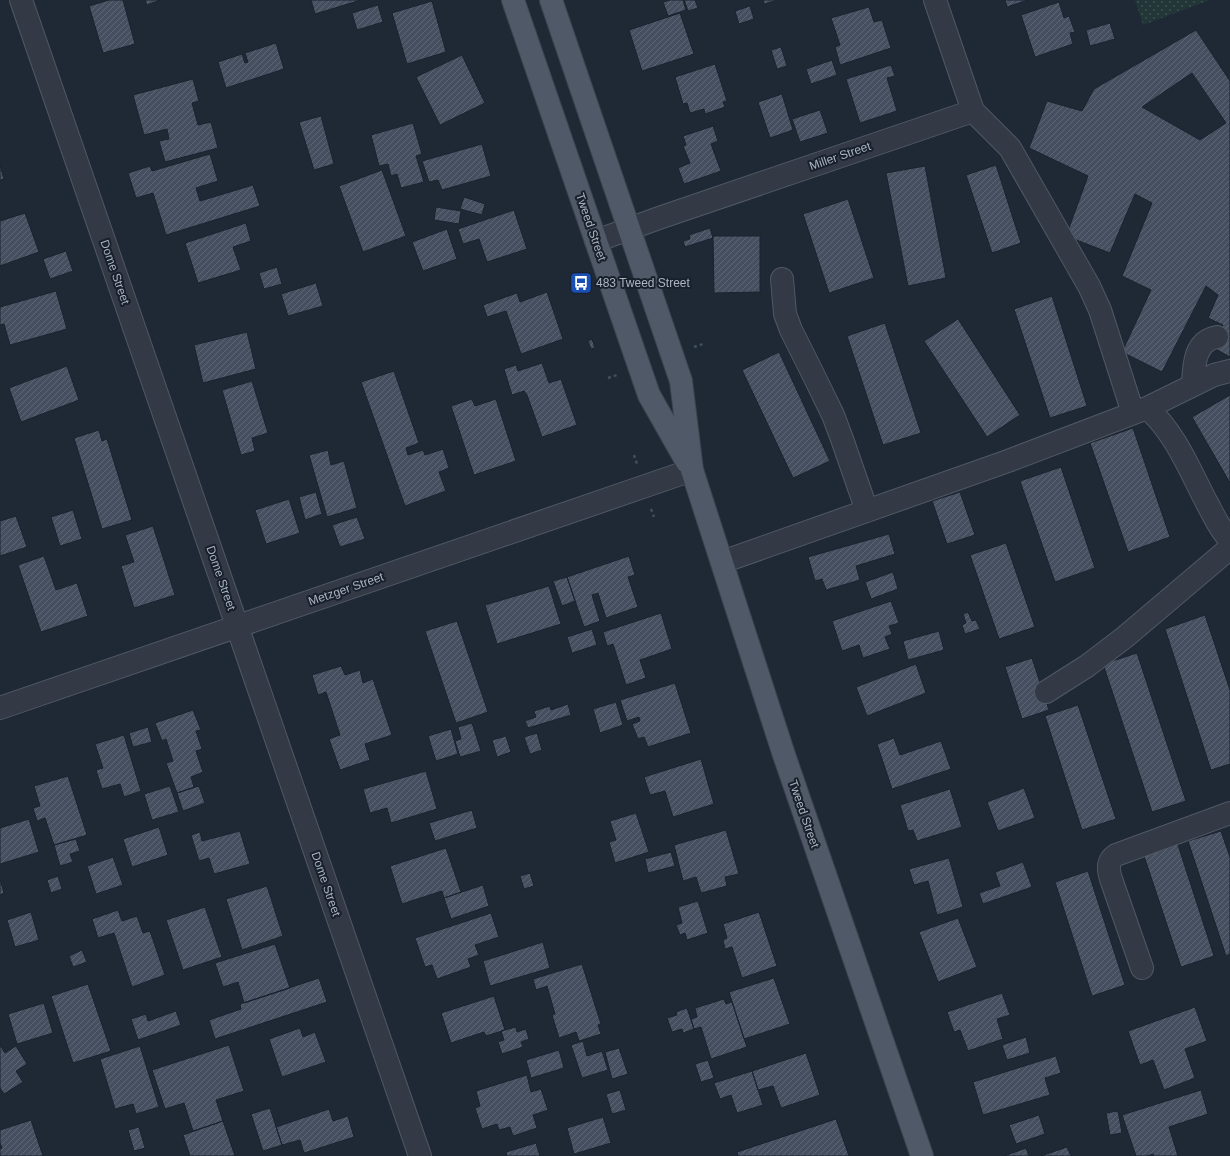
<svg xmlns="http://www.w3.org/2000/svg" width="1230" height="1156" viewBox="0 0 1230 1156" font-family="Arial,sans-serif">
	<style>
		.park { fill: url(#park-dots) }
		.building { fill: url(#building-hatch); stroke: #1a222d; fill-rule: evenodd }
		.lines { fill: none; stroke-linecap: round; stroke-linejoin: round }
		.minor-casing { stroke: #505864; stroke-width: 24 }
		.major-casing { stroke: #3c4450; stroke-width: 24 }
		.path { stroke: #3f5154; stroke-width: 2.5; stroke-dasharray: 3 3; stroke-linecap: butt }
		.minor { stroke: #333a46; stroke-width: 22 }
		.major { stroke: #505967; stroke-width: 22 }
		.labels { text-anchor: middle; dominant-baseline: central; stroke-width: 4; stroke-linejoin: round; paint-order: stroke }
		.street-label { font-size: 12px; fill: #acb5c3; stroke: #18202b }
		.poi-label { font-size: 12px; fill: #acb5c3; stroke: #18202b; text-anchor: start }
	</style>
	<defs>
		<pattern id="park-dots" width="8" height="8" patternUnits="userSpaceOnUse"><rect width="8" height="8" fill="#223638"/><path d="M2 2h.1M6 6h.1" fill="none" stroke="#3f5153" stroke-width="1.8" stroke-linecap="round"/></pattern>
		<pattern id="building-hatch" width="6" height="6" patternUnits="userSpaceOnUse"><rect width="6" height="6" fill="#454f60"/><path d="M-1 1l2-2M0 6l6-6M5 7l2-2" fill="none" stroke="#5d6675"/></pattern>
	</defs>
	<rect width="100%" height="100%" fill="#1f2936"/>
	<path class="park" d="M1135 0H1210L1143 25Z"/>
	<path class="building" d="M109 0H123L135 44 103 53 89 6Z
		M145 0H160L147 5Z
		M311 0H361L315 14Z
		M670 0H683L686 10 668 16 663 2Z
		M684 0H695L698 8 688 11Z
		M763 0H775V1L764 4Z
		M1005 0H1028L1007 7Z
		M432 1 446 52 407 64 392 13Z
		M1059 2 1064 18 1069 16 1075 32 1070 33 1073 44 1035 57 1021 15Z
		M378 5 383 22 357 30 352 13Z
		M750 6 754 19 739 24 735 11Z
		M869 7 874 22 882 20 891 48 840 65 835 47 840 45 831 18Z
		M680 13 694 54 642 71 629 30Z
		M1110 23 1115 39 1090 46 1086 30Z
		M1196 30 1230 81V357L1212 347 1223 325 1208 318 1218 295 1206 286 1162 372 1122 352 1151 290 1122 276 1152 203 1135 194 1110 253 1066 236 1088 176 1029 148 1047 101 1082 111 1094 89ZM1192 73 1226 123 1200 140 1142 107Z
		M276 43 284 69 226 88 218 62 242 54 245 63 248 62 245 53Z
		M781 47 787 66 777 69 771 50Z
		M462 55 485 103 440 125 416 77Z
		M832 60 837 75 811 84 806 69Z
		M715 64 727 101 723 102 725 107 705 114 704 109 690 113 687 103 683 104 675 77Z
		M891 65 895 76 887 78 897 111 860 123 846 79Z
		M193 79 199 101 192 103 198 125 211 122 218 148 165 162 159 141 169 139 167 129 144 135 133 95Z
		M782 94 793 130 770 138 758 102Z
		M820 110 828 133 800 142 792 119Z
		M321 116 334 164 314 170 299 122Z
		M413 123 422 154 416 156 424 182 401 188 397 174 391 176 388 164 379 166 371 135Z
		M713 126 718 141 711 144 721 171 684 184 678 168 690 163 683 146 686 145 683 136Z
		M482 144 491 176 442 190 438 180 429 182 422 161Z
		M210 154 218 181 196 188 200 201 253 185 260 206 166 235 153 193 136 198 128 173 150 166 152 171Z
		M0 165 4 179 0 180Z
		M996 165 1021 243 992 253 966 175Z
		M925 166 946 278 908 286 886 173Z
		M382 170 406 236 363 252 339 186Z
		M464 197 485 204 482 215 460 209Z
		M848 199 874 278 829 293 803 214Z
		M436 207 461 211 459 224 434 220Z
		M514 210 527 249 487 262 479 239 463 244 458 229Z
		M25 213 39 252 0 266V221Z
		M246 223 251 241 233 247 241 270 198 283 185 243Z
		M710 228 713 238 685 247 683 241 690 239 689 235Z
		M447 229 457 259 423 271 412 242Z
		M713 236H760V292L714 293Z
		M66 251 73 271 50 279 43 259Z
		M277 267 282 284 264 289 259 273Z
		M316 283 323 306 288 316 281 294Z
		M56 291 67 329 10 345 4 324 0 325V307Z
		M547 292 563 339 521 354 506 311 487 317 483 305 517 293 520 302Z
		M1052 296 1087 406 1050 418 1014 309Z
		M958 319 1020 415 987 437 924 341Z
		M885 323 921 433 883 445 847 336Z
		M247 332 256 369 203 383 194 345Z
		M592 339 595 348 591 349 588 341Z
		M779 352 830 461 793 478 742 370Z
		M542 363 549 383 561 379 577 425 542 437 527 395 524 391 512 395 504 369 516 365 518 371Z
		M67 366 79 400 21 422 9 388Z
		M394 371 419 443 406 448 408 455 423 450 425 455 443 449 449 468 439 472 446 491 405 506 361 382Z
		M252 381 268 433 252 438 255 451 241 455 222 390Z
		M1230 395V483L1192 417Z
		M472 399 475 406 496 399 516 461 474 475 451 406Z
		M1133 428 1170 537 1128 552 1090 443Z
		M99 430 102 441 107 439 132 520 102 529 74 438Z
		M328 450 331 465 344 461 357 508 327 517 309 455Z
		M1061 467 1095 568 1055 582 1020 481Z
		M316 492 322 514 305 520 299 497Z
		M960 492 975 535 947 544 932 501Z
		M289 499 300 533 266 544 255 510Z
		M73 510 82 539 60 546 51 517Z
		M16 516 27 547 0 556V521Z
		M357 517 365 539 340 547 332 525Z
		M153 526 175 595 134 608 121 566 134 562 125 535Z
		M889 534 895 554 856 566 860 580 826 590 822 579 815 581 808 557Z
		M1006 543 1035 627 999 639 970 555Z
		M44 556 56 590 77 583 88 616 41 632 18 565Z
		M629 556 635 575 628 577 638 607 606 618 598 593 592 595 600 621 584 627 567 577Z
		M893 572 898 589 871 599 865 582Z
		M567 577 575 601 562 606 553 581Z
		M549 586 561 624 497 644 485 605Z
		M891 601 899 623 889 626 892 634 885 637 890 649 863 658 859 645 842 651 832 621Z
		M968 612 972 621 976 620 980 629 965 634 962 625 966 623 963 614Z
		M661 613 672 649 640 660 646 678 626 685 613 644 607 646 603 632Z
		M1205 615 1230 690V764L1211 770 1165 629Z
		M457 621 488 712 456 723 425 631Z
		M592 629 597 645 572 653 567 637Z
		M939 631 944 650 908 660 903 641Z
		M1137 653 1186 801 1152 812 1103 664Z
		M1032 658 1049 710 1022 719 1005 667Z
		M916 664 926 693 867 716 856 687Z
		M341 666 345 675 360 670 363 683 373 679 392 735 365 744 370 760 340 770 329 739 340 735 326 692 318 695 312 675Z
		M675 683 691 733 648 747 644 737 638 739 632 724 640 721 639 717 627 721 620 700Z
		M616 702 623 725 600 733 593 709Z
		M568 704 571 715 528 728 525 721 536 717 534 711 550 706 551 710Z
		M1078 705 1116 819 1082 830 1045 716Z
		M193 710 201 730 196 731 202 749 196 751 203 772 191 777 194 787 177 793 166 763 173 761 166 739 162 741 155 723Z
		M472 723 481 751 460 757 455 741 461 739 458 727Z
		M148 727 152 742 133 747 129 733Z
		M451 729 458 754 436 761 428 736Z
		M537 733 542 750 530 754 524 737Z
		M124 735 141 791 124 797 120 784 102 789 96 770 103 768 95 744Z
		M506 736 511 752 497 757 492 740Z
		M894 738 900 755 941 741 951 769 892 789 877 744Z
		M701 759 714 804 673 817 665 791 650 795 644 777Z
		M426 771 437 809 391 823 387 808 370 813 363 789Z
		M68 776 87 835 54 845 45 818 37 821 33 808 40 806 34 786Z
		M170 786 179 812 152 820 144 794Z
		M199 786 205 803 183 811 177 793Z
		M1024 788 1035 818 998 831 987 802Z
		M950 789 962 827 917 841 913 830 908 831 900 805Z
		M472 810 477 828 435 841 429 823Z
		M636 813 649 852 615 863 609 842 616 840 610 821Z
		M29 819 39 852 0 864V828Z
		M159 827 168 855 132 867 123 839Z
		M726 830 739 874 725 877 727 886 701 893 696 877 683 881 674 845Z
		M240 831 250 864 214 874 209 858 199 861 191 835 200 832 202 841Z
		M1221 831 1230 857V954L1226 956 1188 841Z
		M76 839 80 851 70 854 73 862 60 866 54 845Z
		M1177 842 1214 956 1181 967 1143 853Z
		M446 848 461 892 444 898 442 891 402 904 390 866Z
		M671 852 675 866 648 873 645 859Z
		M113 857 123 885 96 894 87 866Z
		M949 858 963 907 937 915 928 881 914 885 909 869Z
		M1023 862 1032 887 983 904 979 893 1000 886 995 872Z
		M1088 871 1125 985 1092 996 1055 882Z
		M530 873 534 886 524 889 520 876Z
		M58 876 62 889 51 893 47 880Z
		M0 879 4 893 0 895Z
		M483 885 489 906 451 919 444 898Z
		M267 886 283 936 242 950 226 899Z
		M698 901 708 933 687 940 685 933 680 935 676 925 682 923 678 907Z
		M205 907 222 957 183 970 166 920Z
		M118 910 122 921 137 916 143 933 150 931 165 975 132 987 114 933 98 938 92 919Z
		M31 912 39 940 15 947 7 920Z
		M759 912 777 966 742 978 732 947 725 949 723 940 727 938 723 924Z
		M491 913 499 937 475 945 479 955 468 959 471 967 437 979 432 965 425 967 415 938Z
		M958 918 977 967 938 982 919 932Z
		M543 942 550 968 490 986 483 961Z
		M275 944 290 988 244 1003 238 982 223 987 215 963Z
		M82 950 87 962 73 967 69 956Z
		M582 964 601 1024 598 1025 601 1034 579 1041 576 1032 559 1038 552 1015 555 1014 547 986 536 990 533 979Z
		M319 978 327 1002 215 1039 209 1020 241 1009 240 1004Z
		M774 978 790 1024 744 1039 729 992Z
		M88 984 111 1051 73 1063 51 996Z
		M1002 993 1010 1015 997 1019 1003 1039 968 1051 960 1030 954 1032 947 1012Z
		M494 996 505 1030 486 1036 484 1032 451 1043 441 1013Z
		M724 999 726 1004 732 1002 747 1047 711 1059 701 1027 694 1029 691 1019 697 1017 695 1008Z
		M44 1003 53 1033 17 1044 8 1014Z
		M1195 1007 1207 1041 1185 1049 1195 1078 1164 1090 1153 1060 1140 1065 1128 1031Z
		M687 1008 694 1029 683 1033 682 1029 672 1032 667 1018 677 1015 676 1012Z
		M176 1011 181 1025 138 1040 131 1019 146 1014 148 1021Z
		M516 1027 517 1032 526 1029 529 1039 521 1042 523 1047 502 1054 498 1042 504 1040 501 1031Z
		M300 1028 303 1037 315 1032 326 1062 282 1077 269 1039Z
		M1026 1037 1030 1053 1007 1060 1002 1045Z
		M583 1041 587 1056 602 1051 608 1070 582 1078 571 1045Z
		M0 1045 5 1053 16 1046 27 1064 16 1071 23 1082 4 1094 0 1088Z
		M229 1045 244 1091 216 1100 223 1121 193 1131 184 1103 165 1109 152 1070Z
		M140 1046 159 1107 136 1114 133 1104 115 1109 100 1059Z
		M619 1048 628 1074 612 1079 605 1052Z
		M559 1050 564 1068 531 1078 526 1060Z
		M806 1053 820 1095 781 1108 773 1086 758 1090 752 1071Z
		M1056 1056 1061 1073 1045 1078 1050 1095 983 1115 973 1082Z
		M708 1060 714 1078 701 1082 695 1064Z
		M752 1071 763 1105 737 1113 731 1095 720 1099 714 1083Z
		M527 1075 531 1092 541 1089 548 1110 533 1115 537 1128 513 1136 510 1127 499 1130 497 1124 482 1129 475 1108 480 1106 476 1091Z
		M620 1090 626 1110 612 1114 606 1094Z
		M1201 1090 1208 1114 1169 1127 1178 1156H1154L1153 1154 1147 1156H1136L1122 1115Z
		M270 1108 282 1145 263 1151 251 1114Z
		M329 1109 333 1121 348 1116 354 1137 304 1153 300 1140 282 1145 276 1127Z
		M1118 1111 1122 1133 1110 1135 1106 1113Z
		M1039 1115 1045 1134 1016 1144 1009 1125Z
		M603 1117 611 1143 574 1154 567 1128Z
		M836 1119 849 1156H738L737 1152Z
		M31 1120 43 1156H0V1149L2 1148 0 1143V1130Z
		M223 1121 235 1156H190L183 1135Z
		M139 1127 145 1148 134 1151 128 1130Z
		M536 1143 540 1156H507L506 1152Z
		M1067 1147 1071 1156H1041Z
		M1026 1148 1029 1156H1004Z"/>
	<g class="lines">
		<g class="minor-casing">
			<path id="minor" d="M21 0 420 1156
				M935 0 973 111 1010 148 1089 286 1100 310 1133 413
				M596 241 659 218 973 111
				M782 279 785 314 791 330 813 374 833 415 842 439 867 511
				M1193 384C1194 366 1194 341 1217 337
				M1147 408C1175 432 1190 471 1207 503 1214 516 1220 530 1230 540
				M722 562 1008 461 1147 408 1214 375 1230 371
				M1046 692 1087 666 1125 637 1230 548
				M0 708 692 470
				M1142 968 1111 879C1108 869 1107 861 1116 855L1230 813"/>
		</g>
		<g class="major-casing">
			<path id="major" d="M513 0 649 395 687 462
				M551 0 681 381 692 470 783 752 922 1156"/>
		</g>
		<path class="path" d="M694 347 703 344
			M608 378 617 375
			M634 455 637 464
			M651 509 654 517"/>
		<use href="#minor" class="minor"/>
		<use href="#major" class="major"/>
	</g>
	<defs>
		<g id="bus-square" transform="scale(1.15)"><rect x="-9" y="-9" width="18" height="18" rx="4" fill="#1a4fb4" stroke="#18202b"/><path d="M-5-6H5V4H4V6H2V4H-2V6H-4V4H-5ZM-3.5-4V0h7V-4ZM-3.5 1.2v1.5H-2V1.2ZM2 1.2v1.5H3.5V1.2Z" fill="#fff"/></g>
	</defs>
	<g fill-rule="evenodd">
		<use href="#bus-square" x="581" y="283"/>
	</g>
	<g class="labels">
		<g class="street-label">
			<text transform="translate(840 156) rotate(-19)">Miller Street</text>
			<text transform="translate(591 227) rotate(71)">Tweed Street</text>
			<text transform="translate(115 272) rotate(71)">Dome Street</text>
			<text transform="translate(221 578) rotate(71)">Dome Street</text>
			<text transform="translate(346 589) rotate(-19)">Metzger Street</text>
			<text transform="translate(804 814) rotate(71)">Tweed Street</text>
			<text transform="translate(326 884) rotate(71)">Dome Street</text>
		</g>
		<g class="poi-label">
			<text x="596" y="283">483 Tweed Street</text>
		</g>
	</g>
</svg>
